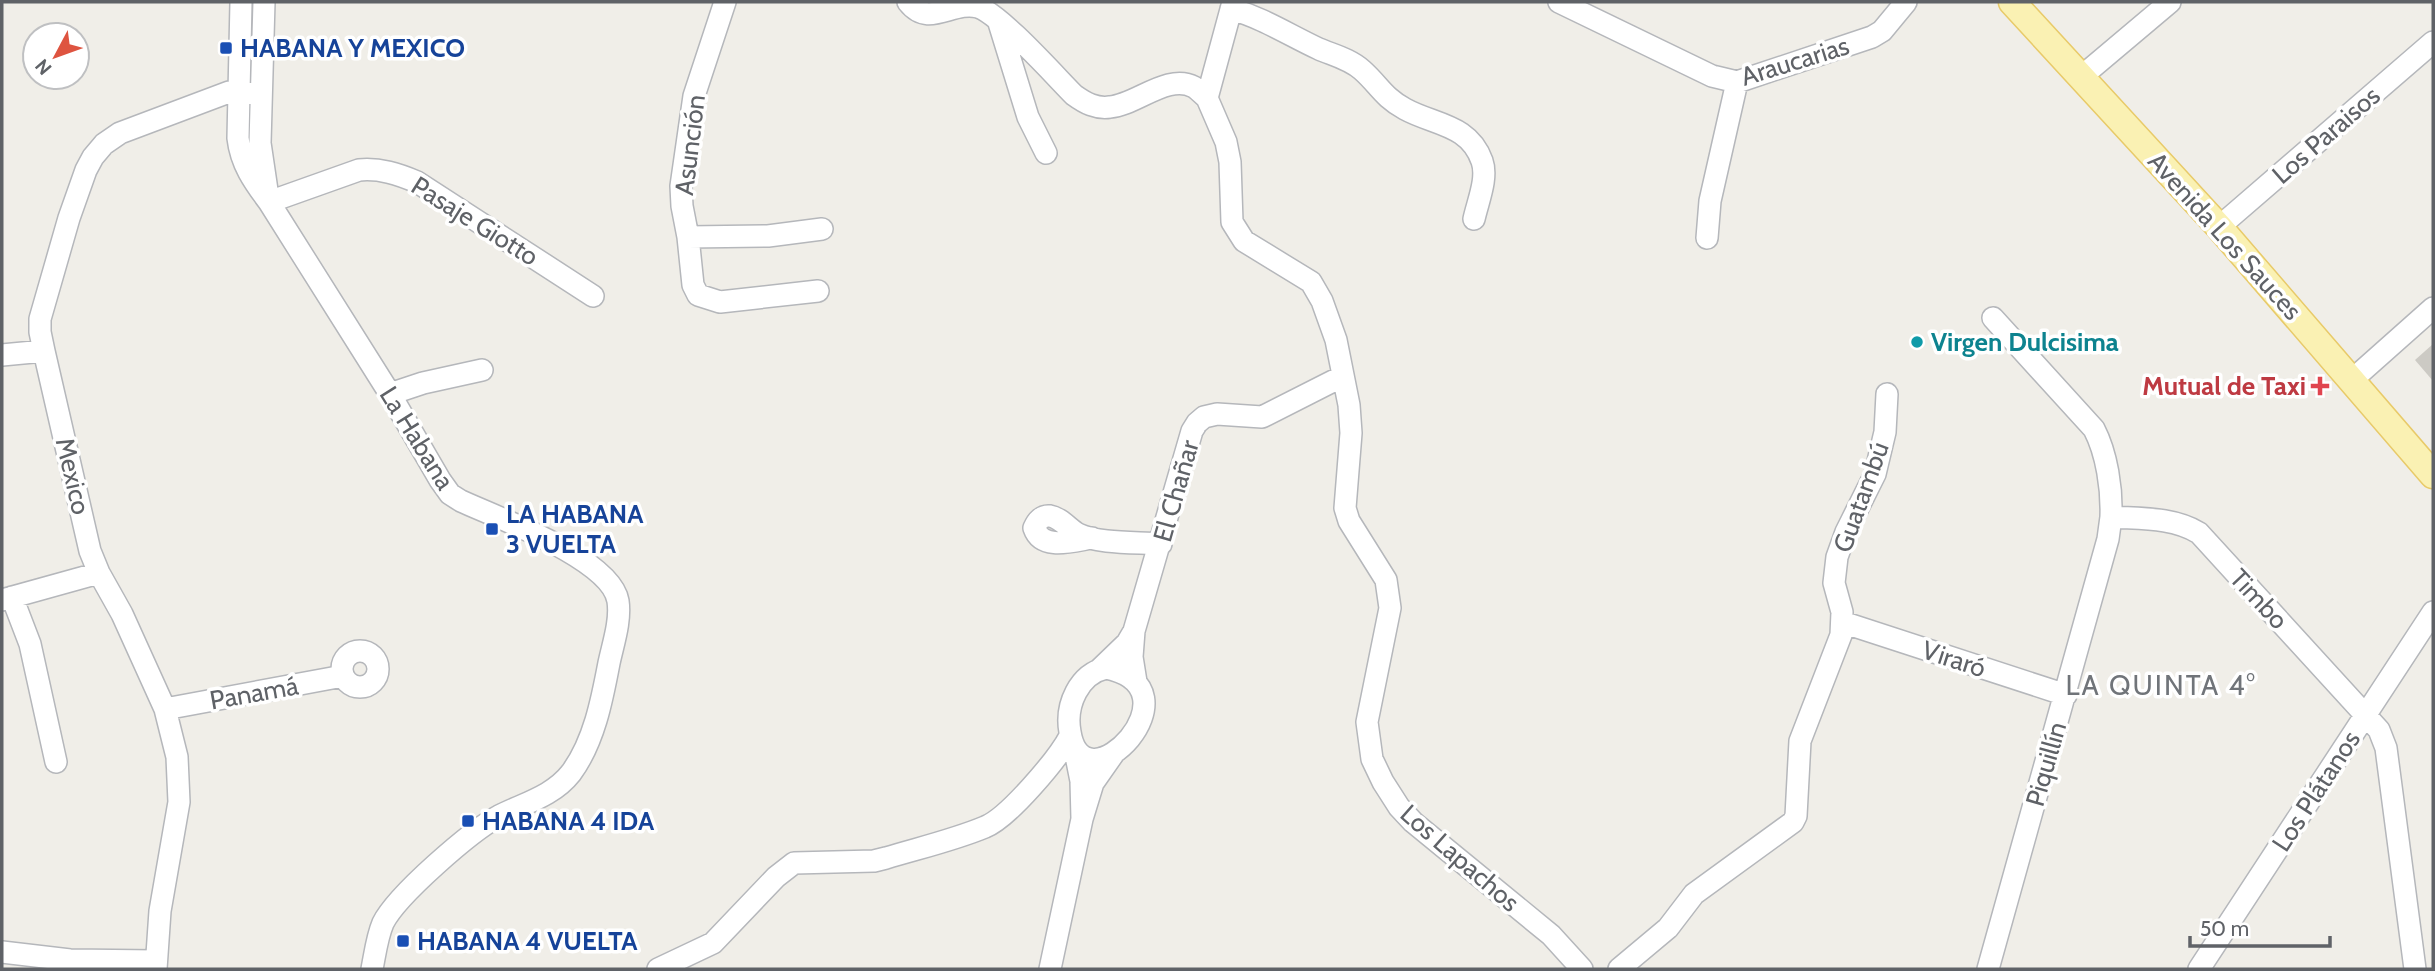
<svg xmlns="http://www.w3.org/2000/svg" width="2435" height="971" viewBox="0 0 2435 971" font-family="Cabin,sans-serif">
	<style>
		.building { fill: #cccac4 }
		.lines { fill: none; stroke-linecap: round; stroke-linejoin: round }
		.minor-casing { stroke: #b5b7bb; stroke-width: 24 }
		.major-casing { stroke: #e8ca69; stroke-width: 29 }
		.minor { stroke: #fff; stroke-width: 21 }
		.major { stroke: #faf1b3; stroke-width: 26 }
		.transit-dot { fill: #1a4fb4; stroke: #fff; stroke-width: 2.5 }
		.culture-dot { fill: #0f9aa8; stroke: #fff; stroke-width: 2.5 }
		.health-dot { fill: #e0444e; stroke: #fff; stroke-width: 2.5 }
		.labels { text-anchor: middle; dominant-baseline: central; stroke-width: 7; stroke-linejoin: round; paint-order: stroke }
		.transit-label { font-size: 26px; font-weight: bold; fill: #164399; stroke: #fff; text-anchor: start }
		.street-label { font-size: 26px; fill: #5f6267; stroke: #fff }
		.culture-label { font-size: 26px; font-weight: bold; fill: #0d838f; stroke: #fff; text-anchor: start }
		.health-label { font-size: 26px; font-weight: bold; fill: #be3a42; stroke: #fff; text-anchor: end }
		.neighbourhood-label { font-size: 28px; letter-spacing: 2px; fill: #707479; stroke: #fff }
	</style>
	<rect width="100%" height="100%" fill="#f0eee8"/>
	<path class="building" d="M2433 344V381L2415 360Z"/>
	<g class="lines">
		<g class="minor-casing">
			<path id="minor" d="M241 2 238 138C241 164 254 182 269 202L390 394 440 480 450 494 461 501C498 518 611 559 618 601 621 621 613 644 609 663 602 700 594 742 571 773 553 796 525 803 499 816 471 831 397 895 383 923 377 937 375 954 372 969
				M264 2 260 143 268 197
				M725 2 694 96 681 186 682 206 688 237 693 285 698 295 720 302 818 291
				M908 2C929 29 952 0 978 7 1000 14 1055 76 1074 95 1085 103 1096 109 1110 107 1136 105 1168 73 1194 87 1199 90 1203 95 1207 98
				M1233 2 1207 98 1226 142 1230 162 1232 222 1244 241 1311 282 1322 301 1336 340 1349 405 1351 433 1345 508 1349 521 1386 580 1390 608 1367 722 1372 759 1383 782 1399 807 1413 822 1551 935 1582 969
				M1559 2 1712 76 1737 82 1872 37 1882 31 1906 2
				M1231 9C1263 18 1289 35 1319 49 1333 55 1350 59 1362 70 1379 85 1383 97 1405 109 1434 125 1469 124 1482 161 1488 178 1478 201 1474 219
				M999 23 1028 117 1046 153
				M2081 77 2170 2
				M269 202 359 170C380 168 398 174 417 182L593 296
				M2219 227 2433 42
				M688 237 768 236 822 229
				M1707 238 1710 201 1737 82
				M1993 318 2094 429C2107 454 2112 489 2111 517 2140 519 2173 517 2199 533L2379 730 2386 748 2415 969
				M2 355 44 351
				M2352 380 2433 308
				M390 394 423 383 482 370
				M1092 538C1073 541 1042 551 1034 528 1037 521 1042 515 1050 516 1061 518 1069 529 1078 534 1099 544 1138 542 1161 544
				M12 597 30 644 56 762
				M2 600 99 573
				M1842 622 2066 695
				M1134 631 1192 431 1197 423 1204 417 1217 414 1262 417 1343 376
				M342 669a18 18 0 1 1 36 0a18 18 0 1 1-36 0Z
				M1106 668C1204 688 1083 814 1070 732 1065 705 1079 674 1106 668Z
				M1100 669 1127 643 1134 631 1132 657 1136 682
				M165 709 343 676
				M1074 746 1081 781 1082 819 1093 783 1114 753
				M2 952 70 960 156 961
				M156 969 160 911 179 802 177 757 165 709 122 614 99 573 90 551 44 351 40 332V319L69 218 86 170 93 157 104 144 120 133 229 92 261 94
				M658 969 713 943 776 877 794 863 874 861 886 858C919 848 954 840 985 827 1008 818 1058 759 1070 736
				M1050 969 1082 819
				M1619 969 1668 928 1694 894 1793 822 1796 816 1800 741 1841 635 1842 612 1834 583 1837 557 1846 532 1875 474 1885 432 1887 394
				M1988 969 2108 539 2111 517
				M2199 969 2433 612"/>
		</g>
		<g class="major-casing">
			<path id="major" d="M2012 2 2219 227 2433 475"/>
		</g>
		<use href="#minor" class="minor"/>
		<use href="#major" class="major"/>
	</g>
	<g class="transit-dot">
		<rect x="219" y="41" width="14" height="14" rx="3.5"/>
		<rect x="485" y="522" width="14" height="14" rx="3.5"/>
		<rect x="461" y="814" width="14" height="14" rx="3.5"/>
		<rect x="396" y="934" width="14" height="14" rx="3.5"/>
	</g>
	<circle class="culture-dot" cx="1917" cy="342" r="7"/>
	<path class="health-dot" d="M2316.5 375.5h7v7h7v7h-7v7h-7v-7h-7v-7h7z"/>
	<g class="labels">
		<g class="transit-label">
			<text x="240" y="48">HABANA Y MEXICO</text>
			<text x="506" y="514">LA HABANA<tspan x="506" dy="30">3 VUELTA</tspan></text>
			<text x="482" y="821">HABANA 4 IDA</text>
			<text x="417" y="941">HABANA 4 VUELTA</text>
		</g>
		<g class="street-label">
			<text transform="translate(1795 61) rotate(-17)">Araucarias</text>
			<text transform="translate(2326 135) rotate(-41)">Los Paraisos</text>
			<text transform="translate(690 145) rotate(-83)">Asunción</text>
			<text transform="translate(475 221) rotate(32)">Pasaje Giotto</text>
			<text transform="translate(2225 236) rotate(48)">Avenida Los Sauces</text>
			<text transform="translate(417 438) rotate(58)">La Habana</text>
			<text transform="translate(73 476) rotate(77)">Mexico</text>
			<text transform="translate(1176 491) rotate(-74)">El Chañar</text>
			<text transform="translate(1861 497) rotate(-70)">Guatambú</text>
			<text transform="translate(2259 599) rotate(47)">Timbo</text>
			<text transform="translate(1954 659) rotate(18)">Viraró</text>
			<text transform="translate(254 693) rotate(-10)">Panamá</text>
			<text transform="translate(2046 764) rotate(-74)">Piquillín</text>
			<text transform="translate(2316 791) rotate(-57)">Los Plátanos</text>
			<text transform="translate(1460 858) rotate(41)">Los Lapachos</text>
		</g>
		<g class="culture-label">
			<text x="1931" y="342">Virgen Dulcisima</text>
		</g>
		<g class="health-label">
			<text x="2306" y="386">Mutual de Taxi</text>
		</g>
		<g class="neighbourhood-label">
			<text x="2161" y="685">LA QUINTA 4°</text>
		</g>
	</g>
	<rect width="2435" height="971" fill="none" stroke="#5f6267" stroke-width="7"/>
	<g transform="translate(56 56) rotate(229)"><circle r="33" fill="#ffffff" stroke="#bfc0c2" stroke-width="2"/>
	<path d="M0-5L12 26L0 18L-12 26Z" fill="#de5440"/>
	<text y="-10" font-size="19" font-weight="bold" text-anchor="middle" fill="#5f6267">N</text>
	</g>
	<path d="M2190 936v10h140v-10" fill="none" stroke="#5f6267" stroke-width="3.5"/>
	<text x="2200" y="936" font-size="21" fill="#5f6267" stroke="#ffffff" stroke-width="5" paint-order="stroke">50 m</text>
</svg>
